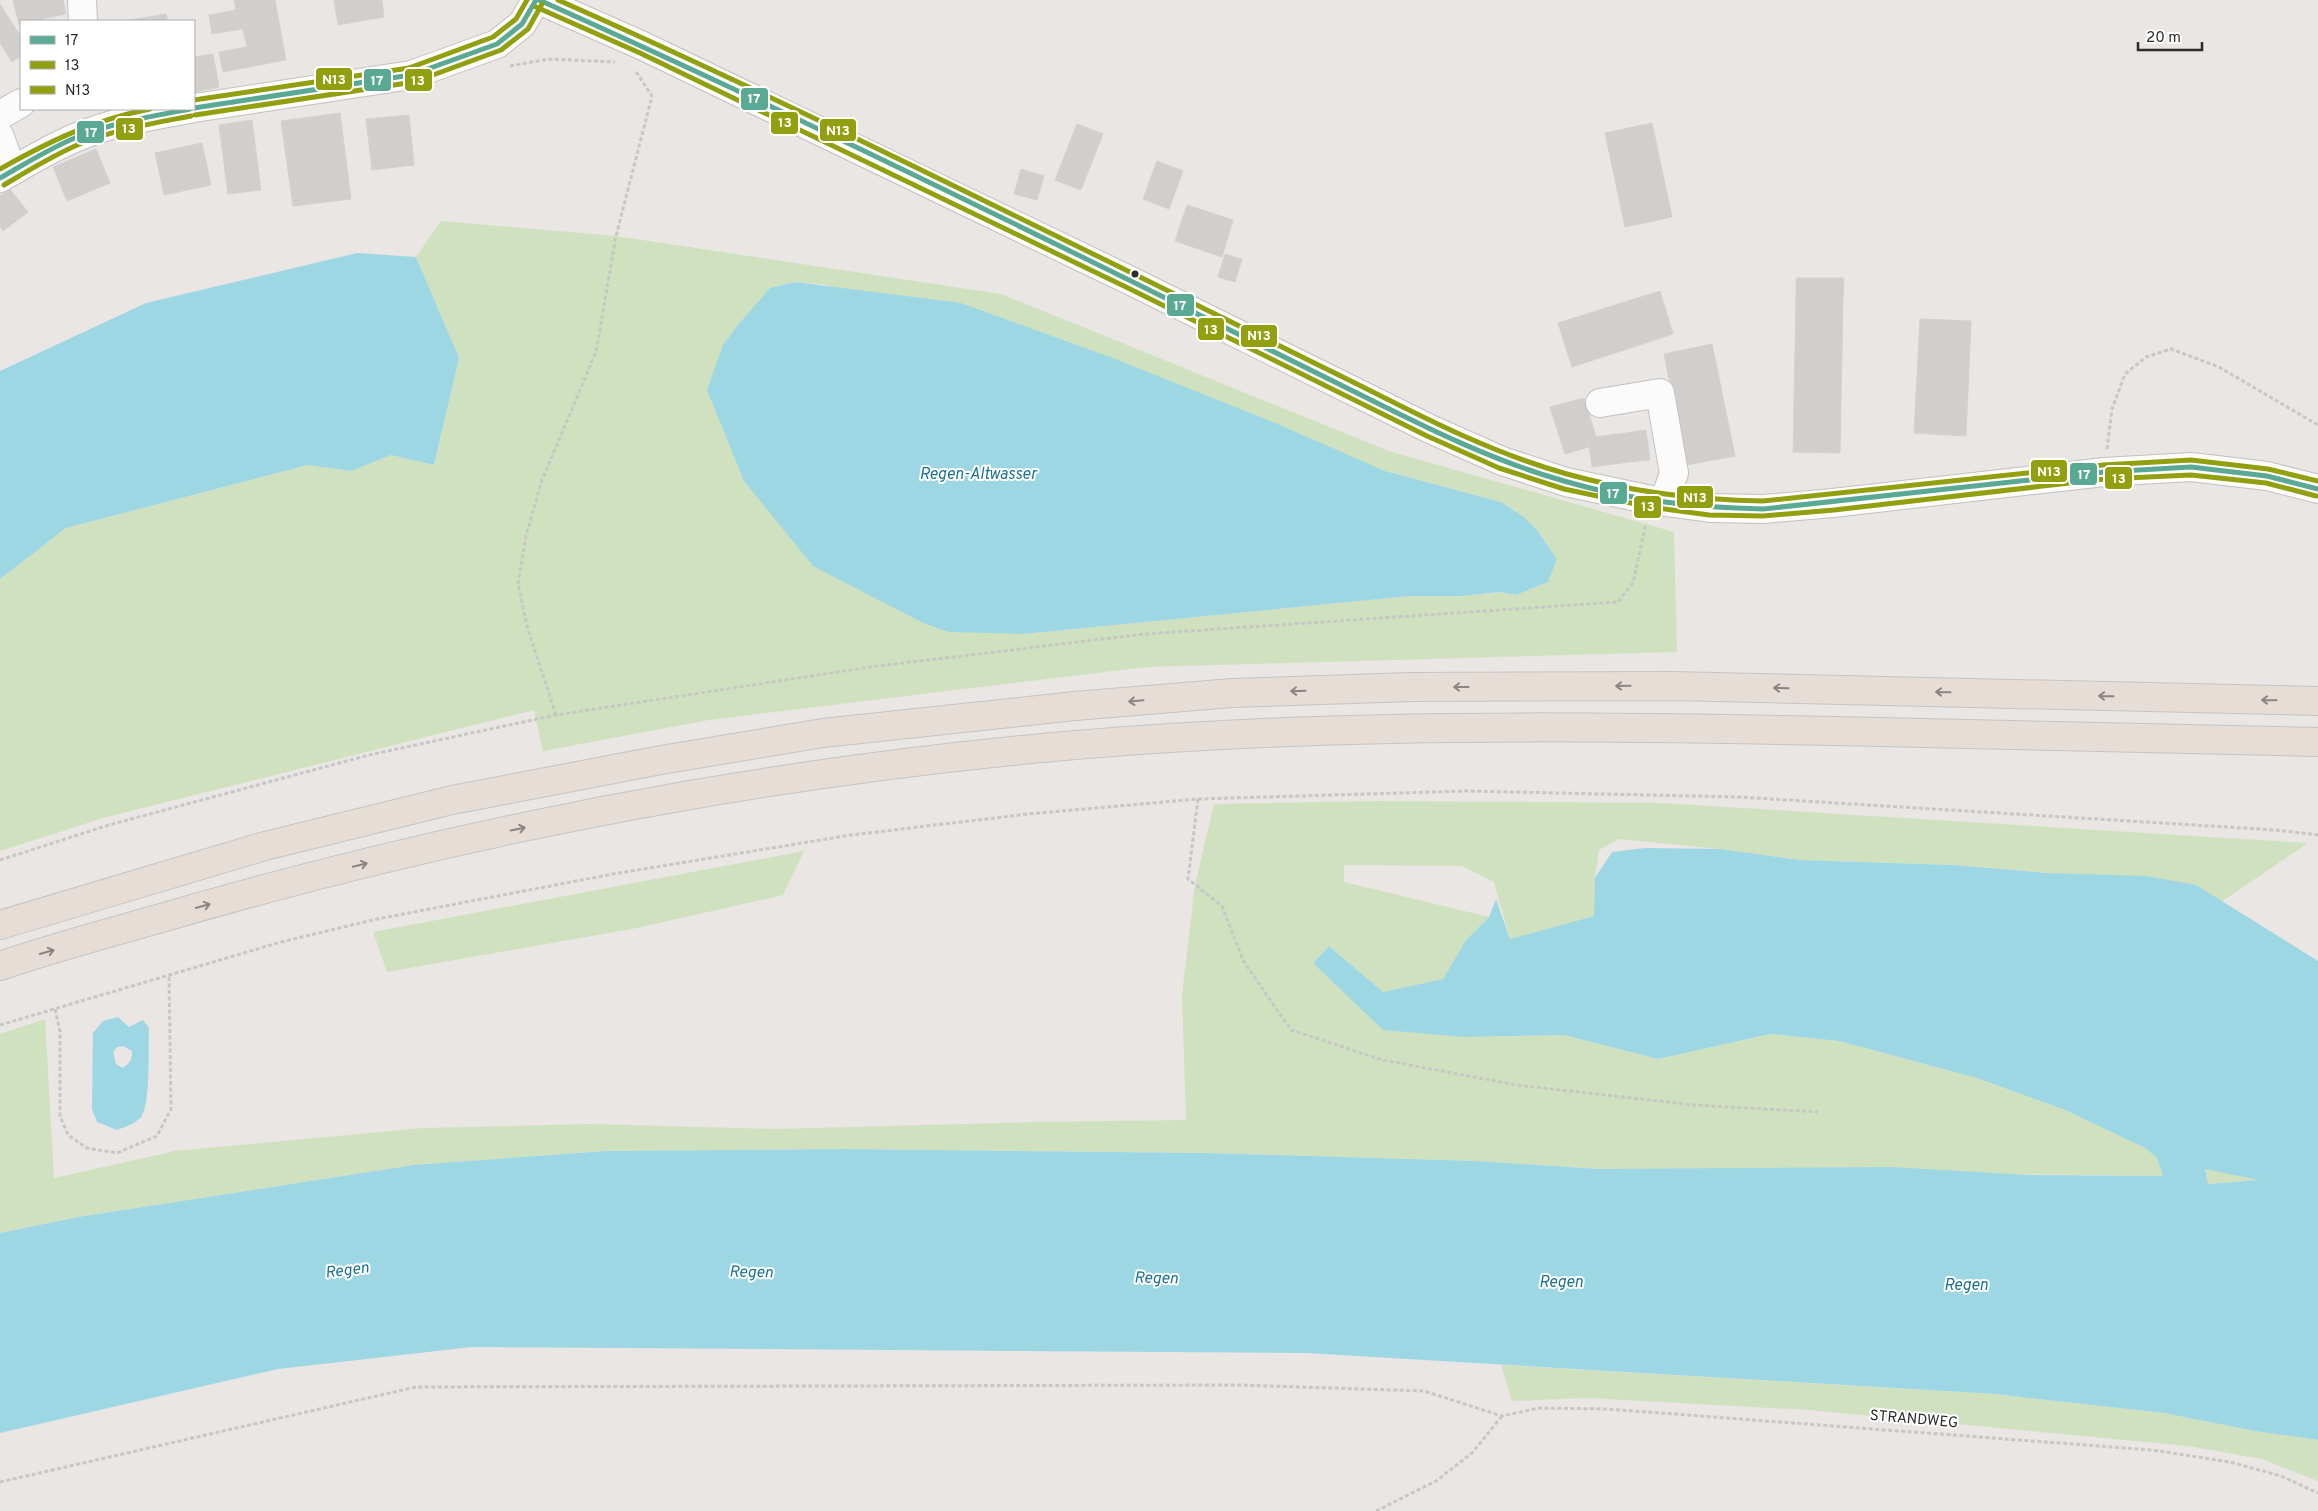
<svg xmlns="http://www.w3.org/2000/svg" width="2318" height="1511" viewBox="0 0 2318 1511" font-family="Overpass,sans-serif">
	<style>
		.green { fill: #d0e1bf; fill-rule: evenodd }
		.water { fill: #9ed7e4; fill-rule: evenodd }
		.building { fill: #d1cecc; stroke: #d4d2cf }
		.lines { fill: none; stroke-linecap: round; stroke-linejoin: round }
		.minor-casing { stroke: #c2c1c1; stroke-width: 30 }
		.highway-casing { stroke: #c5c4c2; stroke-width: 30 }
		.path { stroke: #c7c7c6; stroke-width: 3; stroke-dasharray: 4 2.5; stroke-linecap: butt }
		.minor { stroke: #fcfbfb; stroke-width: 28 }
		.highway { stroke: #e7ddd7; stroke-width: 28 }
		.bus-1-casing { stroke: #fff; stroke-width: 9 }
		.bus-2-casing { stroke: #fff; stroke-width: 9 }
		.bus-3-casing { stroke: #fff; stroke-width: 9 }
		.bus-1 { stroke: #5aa995; stroke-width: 5 }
		.bus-2 { stroke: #92a010; stroke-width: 5 }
		.bus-3 { stroke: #92a010; stroke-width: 5 }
		.oneway { stroke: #8a8482 }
		.bus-dot { fill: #2c2c2c; stroke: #fff; stroke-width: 2 }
		.labels { text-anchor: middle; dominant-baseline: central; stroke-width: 4; stroke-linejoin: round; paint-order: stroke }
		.street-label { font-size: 15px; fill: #2c2c2c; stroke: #fff }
		.water-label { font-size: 16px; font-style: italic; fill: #1b7192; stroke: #fff }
		.line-badge { stroke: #fff; stroke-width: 2 }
		.badge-label { font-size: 14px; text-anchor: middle; font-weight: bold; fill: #fff }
	</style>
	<rect width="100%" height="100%" fill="#e9e6e3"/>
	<path class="green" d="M441 221 616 236 1001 294 1389 451 1674 532 1677 652 1146 667 709 720 543 751 534 710 103 818 0 851V579L66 528 308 465 351 471 391 455 434 465 459 358 416 257ZM795 282 827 285 1385 471 1501 502 1524 517 1537 530 1557 559 1548 582 1516 595 1500 592 1462 596H1410L1024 634 923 623 887 604 770 288Z
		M1377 801 1661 803 2308 843 2221 902 2196 885 1954 865 1799 860 1721 849 1619 839 1599 850 1595 878 1594 916 1510 939 1494 882 1462 866 1344 865V882L1489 917 1466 940 1443 979 1383 992 1329 946 1313 963 1466 1037 1564 1035 1658 1059 1770 1034 1839 1041 1977 1078 2065 1110 2145 1148 2157 1158 2163 1176 1599 1169 1476 1161 1207 1153 846 1149 605 1151 414 1165 78 1217 0 1233V1034L45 1019 54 1178 175 1151 423 1128 591 1124 776 1129 1034 1122 1186 1120 1182 995 1195 885 1214 804Z
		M804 851 783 895 637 928 387 972 373 932Z
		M2205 1169 2261 1180 2208 1184Z
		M1501 1365 1995 1394 2164 1413 2255 1431 2318 1440V1481L2262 1459 2188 1446 1809 1410 1587 1398 1512 1401Z"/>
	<path class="water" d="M357 253 416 257 459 358 434 465 391 455 351 471 308 465 66 528 0 579V371L146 303Z
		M795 282 961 303 1110 357 1275 423 1385 471 1501 502 1524 517 1537 530 1557 559 1548 582 1516 595 1500 592 1462 596H1410L1024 634 949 632 923 623 813 566 744 481 707 390 723 345 738 325 770 288Z
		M1645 848 1721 849 1799 860 1954 865 2048 873 2146 876 2196 885 2318 961V1440L2255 1431 2164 1413 1995 1394 1307 1353 472 1347 278 1369 0 1433V1233L78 1217 414 1165 605 1151 846 1149 1207 1153 1476 1161 1599 1169 1891 1167 2029 1175 2163 1176 2157 1158 2145 1148 2065 1110 1977 1078 1839 1041 1770 1034 1658 1059 1564 1035 1466 1037 1383 1030 1313 963 1329 946 1383 992 1443 979 1466 940 1489 917 1496 899 1510 939 1594 916 1595 878 1612 852ZM2205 1169 2258 1180H2259L2208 1184Z
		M118 1017 129 1027 143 1020 149 1028C148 1047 151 1103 141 1117 135 1124 125 1127 117 1130L97 1122 92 1109 93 1033 103 1021ZM123 1046 132 1051C132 1060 130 1064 122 1068L116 1064 113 1052 117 1047Z"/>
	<path class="building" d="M13 0H63L66 14 32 21H21L19 24Z
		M234 0H275L286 60 223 72 219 52 247 47 243 29 212 34 209 15 236 10Z
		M334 0H382L384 17 338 25Z
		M0 4 21 37V56L12 62 0 43Z
		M166 14 168 21H124Z
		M213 54 219 87 194 92V57Z
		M340 113 351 199 293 206 281 121Z
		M409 115 414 165 372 170 366 119Z
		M252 120 261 190 228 194 219 125Z
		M1652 123 1672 217 1625 227 1605 133Z
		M1077 124 1103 134 1081 190 1055 180Z
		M202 143 211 185 164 195 155 153Z
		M96 149 110 183 67 201 53 167Z
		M1157 161 1183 171 1169 209 1143 199Z
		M1021 169 1044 176 1037 200 1014 194Z
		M9 188 28 212 3 231 0 227V196Z
		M1187 205 1233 220 1222 257 1175 241Z
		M1225 254 1242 259 1235 282 1218 277Z
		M1796 278H1844L1843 299 1796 298Z
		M1660 291 1673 334 1572 367 1558 323Z
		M1796 298 1843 299 1840 453 1793 452Z
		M1920 319 1971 321 1966 436 1914 433Z
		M1712 344 1735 456 1686 465 1664 354Z
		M1584 398 1596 437 1588 438 1589 447 1565 454 1550 407Z
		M1646 430 1650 460 1637 461 1633 432Z
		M1633 432 1637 461 1592 467 1588 438Z"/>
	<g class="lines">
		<g class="minor-casing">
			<path id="minor" d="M82 0 83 21
				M539 0 643 46 1131 281 1430 429 1502 461 1566 482 1651 500 1710 508 1763 509 1833 503 2104 472 2191 467 2267 476 2318 489
				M194 108 411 75 497 44 522 24 536 0
				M0 115 21 103
				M0 137 12 171
				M0 178C30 161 60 142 93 131 124 120 158 115 190 109
				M1600 403 1660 393 1674 473 1664 502"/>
		</g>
		<g class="highway-casing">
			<path id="highway" d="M0 925 265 846 452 800 661 760 823 733 1075 706 1232 693 1412 687 1672 686 2318 701
				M0 966C52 948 105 934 158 919 502 818 865 753 1223 735 1427 724 1631 727 1835 731 1996 734 2157 738 2318 742"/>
		</g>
		<path class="path" d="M510 66 549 59 615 62
			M2107 449 2112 409 2125 374 2146 357 2171 349 2219 367 2318 425
			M556 715 527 626 518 584 526 536 542 480 596 352 616 236 652 96 635 70
			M1198 799 1188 879 1222 906 1244 962 1291 1030 1383 1060 1517 1085 1694 1105 1818 1112
			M0 860 109 825 369 755 556 715 870 667 1144 634 1618 602 1633 583 1646 523
			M55 1009 60 1031V1116L68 1135 87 1148 117 1153 157 1136 171 1109 169 975
			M0 1025 281 942 377 919 613 874 851 835 1028 814 1198 799 1467 791 1739 797 2275 830 2318 835
			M0 1482 416 1387 1238 1385 1424 1391 1502 1416 1539 1408 1607 1409 2152 1450 2230 1462 2281 1476 2318 1493
			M1376 1511 1436 1481 1472 1453 1502 1416"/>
		<use href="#minor" class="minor"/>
		<use href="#highway" class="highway"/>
		<g class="bus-1-casing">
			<path id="bus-1" d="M539 0C739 89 936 185 1133 282 1209 319 1285 357 1361 395 1427 428 1493 461 1564 481 1629 500 1696 508 1763 509L2104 472 2191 467 2267 476 2318 489
				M194 108 411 75 497 44 522 24 536 0
				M0 178C27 163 53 146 82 135 117 122 153 116 190 109"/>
		</g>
		<g class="bus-2-casing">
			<path id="bus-2" d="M536 7 640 53 1128 288 1427 436 1499 468 1564 489 1650 507 1709 515 1763 516 1834 510 2105 479 2191 475 2266 483 2316 496
				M195 115 414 82 501 50 528 29 542 4
				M4 185C29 170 55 154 82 143 117 129 155 123 191 116"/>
		</g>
		<g class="bus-3-casing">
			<path id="bus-3" d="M558 0C753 86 944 181 1136 275 1211 312 1286 349 1361 386 1428 420 1495 454 1567 474 1631 492 1697 500 1763 501L2103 465 2191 460 2268 469 2318 481
				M194 100 409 68 493 37 516 19 527 0
				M0 169C50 141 93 120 150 109"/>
		</g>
		<use href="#bus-1" class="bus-1"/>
		<use href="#bus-2" class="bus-2"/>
		<use href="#bus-3" class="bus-3"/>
	</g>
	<defs><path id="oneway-shaft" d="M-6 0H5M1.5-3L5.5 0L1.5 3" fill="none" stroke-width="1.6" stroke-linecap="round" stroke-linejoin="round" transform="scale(1.25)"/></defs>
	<g class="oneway">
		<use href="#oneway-shaft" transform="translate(1623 686) rotate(179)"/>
		<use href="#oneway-shaft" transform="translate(1461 687) rotate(180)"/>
		<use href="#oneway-shaft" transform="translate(1781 688) rotate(-179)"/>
		<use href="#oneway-shaft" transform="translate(1298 691) rotate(178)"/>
		<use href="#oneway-shaft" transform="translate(1943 692) rotate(-179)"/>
		<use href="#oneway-shaft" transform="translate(2106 696) rotate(-179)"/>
		<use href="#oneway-shaft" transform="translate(2269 700) rotate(-179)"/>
		<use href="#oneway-shaft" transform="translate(1136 701) rotate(175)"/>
		<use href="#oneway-shaft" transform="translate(518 829) rotate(-11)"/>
		<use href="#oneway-shaft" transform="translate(360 865) rotate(-14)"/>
		<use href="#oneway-shaft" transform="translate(203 906) rotate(-16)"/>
		<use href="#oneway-shaft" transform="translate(47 952) rotate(-16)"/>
	</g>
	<circle class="bus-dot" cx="1135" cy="274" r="4.5"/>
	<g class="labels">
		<g class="street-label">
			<text transform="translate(1914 1420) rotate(5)">STRANDWEG</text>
		</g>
		<g class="water-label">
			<text x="978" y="475">Regen-Altwasser</text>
			<text transform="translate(347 1271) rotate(-7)">Regen</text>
			<text transform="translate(751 1273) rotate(1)">Regen</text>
			<text transform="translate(1156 1279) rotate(1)">Regen</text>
			<text x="1561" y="1283">Regen</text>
			<text x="1966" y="1286">Regen</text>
		</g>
	</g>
	<g class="line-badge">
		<rect x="315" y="67" width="38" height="24" rx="5" fill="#92a010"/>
		<rect x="363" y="68" width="29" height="24" rx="5" fill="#5aa995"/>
		<rect x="404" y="68" width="29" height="24" rx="5" fill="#92a010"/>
		<rect x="740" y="87" width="29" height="24" rx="5" fill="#5aa995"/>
		<rect x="770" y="111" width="29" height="24" rx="5" fill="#92a010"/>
		<rect x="115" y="117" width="29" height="24" rx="5" fill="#92a010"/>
		<rect x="819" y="118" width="38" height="24" rx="5" fill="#92a010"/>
		<rect x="76" y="120" width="29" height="24" rx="5" fill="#5aa995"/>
		<rect x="1166" y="293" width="29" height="24" rx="5" fill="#5aa995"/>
		<rect x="1197" y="317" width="28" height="24" rx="5" fill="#92a010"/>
		<rect x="1240" y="324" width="38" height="24" rx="5" fill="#92a010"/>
		<rect x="2030" y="459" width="38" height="24" rx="5" fill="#92a010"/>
		<rect x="2069" y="462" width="29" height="24" rx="5" fill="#5aa995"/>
		<rect x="2104" y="466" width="29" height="24" rx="5" fill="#92a010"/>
		<rect x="1599" y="481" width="29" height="24" rx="5" fill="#5aa995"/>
		<rect x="1676" y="485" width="38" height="24" rx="5" fill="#92a010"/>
		<rect x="1633" y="495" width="29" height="24" rx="5" fill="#92a010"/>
	</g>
	<g class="badge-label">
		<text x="334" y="84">N13</text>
		<text x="377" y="85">17</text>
		<text x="418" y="85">13</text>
		<text x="754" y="103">17</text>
		<text x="785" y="127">13</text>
		<text x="129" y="133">13</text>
		<text x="838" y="135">N13</text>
		<text x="91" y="137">17</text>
		<text x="1180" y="310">17</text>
		<text x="1211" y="334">13</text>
		<text x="1259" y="340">N13</text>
		<text x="2049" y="476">N13</text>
		<text x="2084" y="479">17</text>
		<text x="2119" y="483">13</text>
		<text x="1613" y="498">17</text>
		<text x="1695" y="502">N13</text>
		<text x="1648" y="511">13</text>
	</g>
	<rect x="20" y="20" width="175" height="90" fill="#ffffff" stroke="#ababab"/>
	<rect x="30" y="36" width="25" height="8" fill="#5aa995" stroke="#ababab"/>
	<text x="65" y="45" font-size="15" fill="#2c2c2c">17</text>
	<rect x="30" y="61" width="25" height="8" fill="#92a010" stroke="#ababab"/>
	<text x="65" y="70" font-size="15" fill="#2c2c2c">13</text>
	<rect x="30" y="86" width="25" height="8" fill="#92a010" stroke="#ababab"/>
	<text x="65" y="95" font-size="15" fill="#2c2c2c">N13</text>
	<path d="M2138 42v8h64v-8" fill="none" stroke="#2c2c2c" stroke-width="2.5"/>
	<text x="2146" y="42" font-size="15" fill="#2c2c2c" stroke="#ffffff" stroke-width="4" paint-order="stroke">20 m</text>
</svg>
